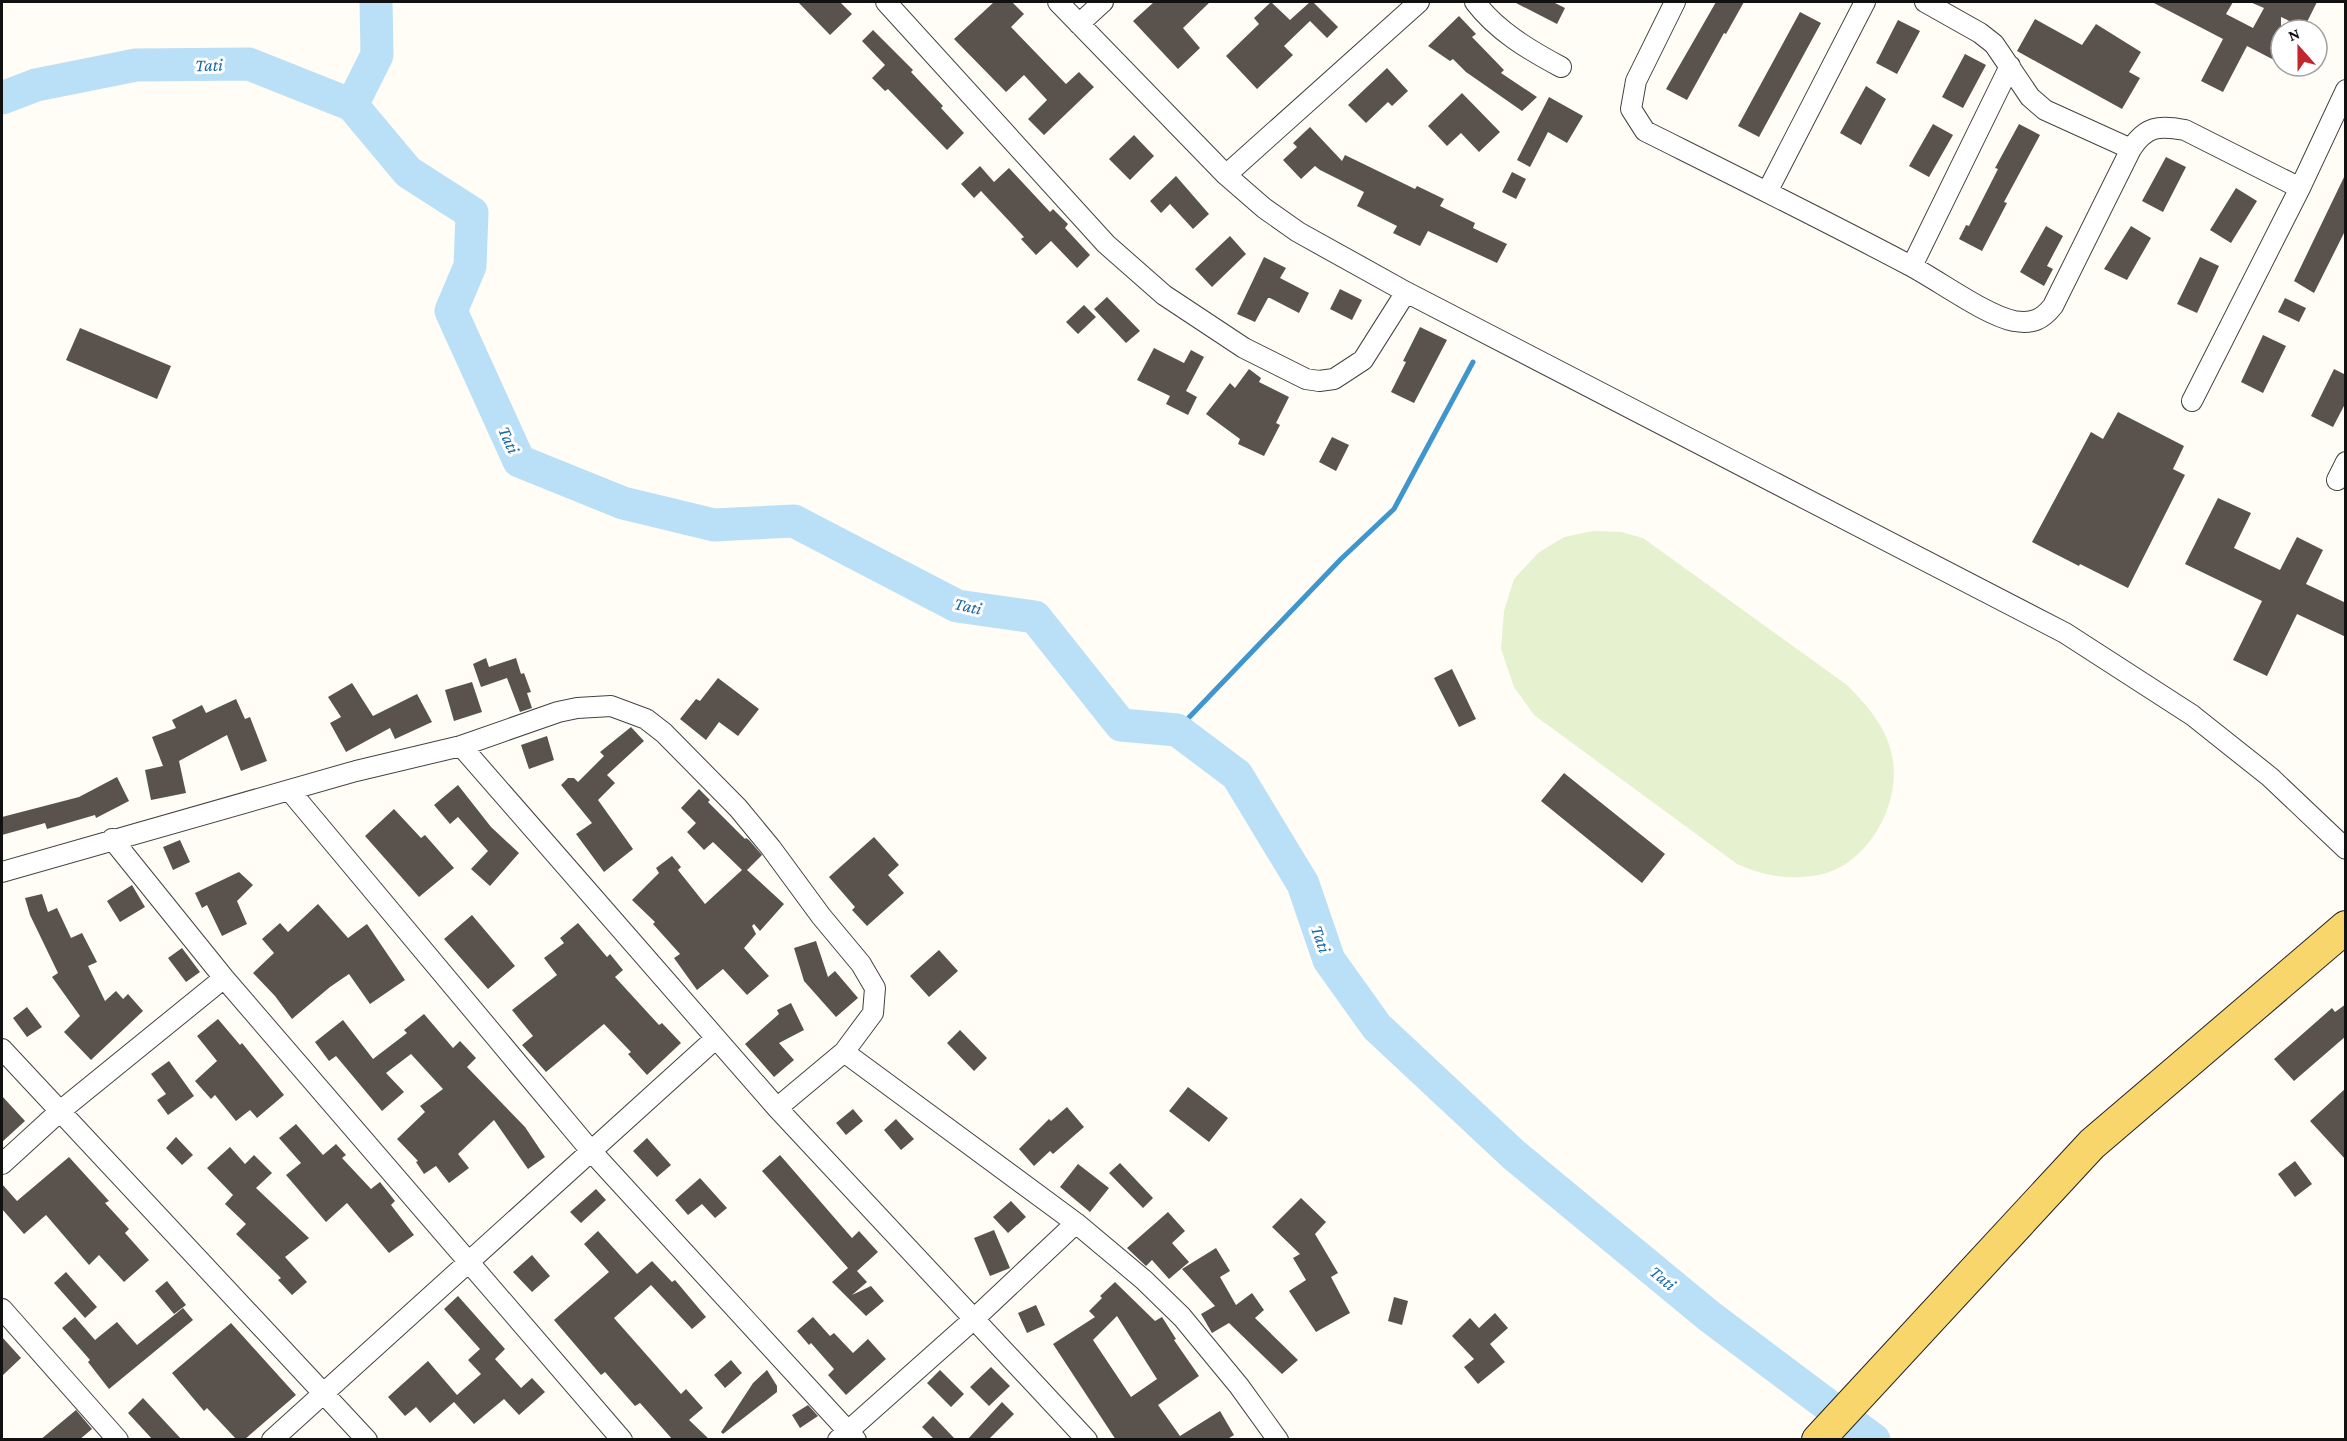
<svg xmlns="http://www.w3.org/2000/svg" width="2347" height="1441" viewBox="0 0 2347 1441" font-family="'Crimson Pro',serif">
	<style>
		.pitch { fill: #e6f2cf }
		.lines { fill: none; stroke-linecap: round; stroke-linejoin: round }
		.stream { stroke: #3f96cf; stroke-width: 5 }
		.river { stroke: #b9e0f7; stroke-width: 33 }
		.building { fill: #5a524d; fill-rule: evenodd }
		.minor-casing { stroke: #444; stroke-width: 22 }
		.primary-casing { stroke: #222; stroke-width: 34 }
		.minor { stroke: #fff; stroke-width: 20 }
		.primary { stroke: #f9d66b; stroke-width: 32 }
		.labels { text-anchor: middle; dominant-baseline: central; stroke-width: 6; stroke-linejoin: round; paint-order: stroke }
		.water-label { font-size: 18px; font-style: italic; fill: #1768a6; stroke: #fff }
	</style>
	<rect width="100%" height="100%" fill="#fffdf5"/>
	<path class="pitch" d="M1593 531 1621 532 1643 538 1847 685C1868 706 1889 730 1893 761 1900 809 1864 871 1812 876 1784 880 1762 875 1737 864L1534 715 1514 687 1501 649 1504 611 1514 579 1538 553 1564 537Z"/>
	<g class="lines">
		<path class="stream" d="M1177 730 1341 559 1394 509 1473 362"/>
		<path class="river" d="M2 98 36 85 136 65 249 64 352 105 408 172 472 213 470 266 451 311 519 461 623 503 714 525 794 521 957 606 1035 617 1121 725 1177 730 1237 775 1303 884 1329 960 1377 1027 1514 1155 1709 1316 1874 1440
			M352 105 377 55 376 2"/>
	</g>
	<path class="building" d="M798 2H840L852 14 830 35Z
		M994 2H1012L1024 14 1011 27 1066 84 1079 72 1094 87 1044 135 1028 119 1047 100 1024 75 1006 92 954 39Z
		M1154 2H1210L1183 28 1200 48 1178 69 1133 21Z
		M1271 2 1290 20 1310 2H1313L1338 27 1327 38 1310 21 1284 46 1293 55 1257 89 1226 56 1259 24 1254 18Z
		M1514 2H1553L1565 8 1557 24Z
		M1716 2H1744L1726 34 1724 33 1687 100 1666 89Z
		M2152 2H2233L2226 14 2253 28 2264 8 2250 2H2317L2304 28 2281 17V52L2276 61 2247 46 2223 92 2201 81 2223 39Z
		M1800 12 1821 23 1759 137 1738 126Z
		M1459 16 1476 34 1472 37 1504 70 1501 73 1537 97 1522 111 1466 72 1453 59 1450 61 1428 46Z
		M2035 19 2082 45 2096 24 2141 52 2129 72 2140 78 2122 109 2017 51Z
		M1898 20 1920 31 1897 74 1876 63Z
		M873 30 913 70 911 72 943 106 941 108 964 133 947 150 888 89 885 91 872 78 885 65 862 41Z
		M1965 54 1986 65 1963 108 1942 97Z
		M1387 68 1408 91 1392 106 1388 102 1366 123 1348 105Z
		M1866 86 1886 99 1861 145 1840 133Z
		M1462 93 1500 132 1479 152 1461 133 1447 146 1428 126Z
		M1549 97 1583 116 1567 143 1548 132 1530 167 1517 160Z
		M1933 124 1953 135 1929 177 1909 166Z
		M2019 124 2040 135 2004 202 2007 203 1982 251 1959 239 1966 225 1969 226 1998 169 1995 168Z
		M1310 127 1342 161 1345 155 1415 189 1417 186 1444 199 1440 206 1475 223 1473 228 1507 244 1497 263 1428 231 1420 246 1393 233 1397 226 1357 206 1364 192 1320 170 1315 166 1301 179 1283 160 1297 147 1293 143Z
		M1134 135 1154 156 1130 180 1109 159Z
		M2166 157 2186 167 2163 212 2142 201Z
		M980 166 994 182 1009 168 1050 212 1053 209 1068 224 1065 228 1090 255 1077 268 1051 241 1036 255 1021 239 1024 237 981 191 974 198 961 184Z
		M1512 172 1526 179 1516 199 1502 192Z
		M2346 173V229L2314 293 2294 281Z
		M1176 176 1209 214 1193 229 1170 204 1161 213 1150 201Z
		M2236 188 2257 201 2231 243 2210 230Z
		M2046 226 2063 236 2047 266 2053 269 2044 286 2020 272Z
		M2131 226 2151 238 2127 280 2104 269Z
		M1230 236 1246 254 1212 287 1195 269Z
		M1264 257 1286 268 1280 278 1309 293 1299 313 1270 298H1268L1255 322 1237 314Z
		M2200 257 2219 266 2197 313 2177 304Z
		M1340 289 1362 300 1352 320 1330 309Z
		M1107 297 1140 331 1126 343 1094 309Z
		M2285 298 2306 308 2299 322 2278 312Z
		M1084 305 1096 317 1078 334 1066 322Z
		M1420 327 1447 340 1414 403 1391 392 1406 362 1403 361Z
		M80 328 171 366 157 399 66 360Z
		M2263 335 2286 346 2263 393 2241 382Z
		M1154 348 1184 363 1191 350 1204 357 1186 391 1197 397 1188 415 1166 404 1170 396 1137 380Z
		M1249 369 1261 378 1259 382 1289 397 1276 423 1280 425 1264 456 1238 444 1240 439 1206 414 1230 383 1235 388Z
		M2334 369 2346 375V402L2333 427 2311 416Z
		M2118 412 2184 446 2173 469 2185 475 2128 588 2080 564 2079 566 2032 542 2091 432 2103 439Z
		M1332 437 1349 445 1336 471 1319 462Z
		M2218 498 2251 513 2234 548 2280 570 2297 537 2323 550 2306 584 2346 603V637L2297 614 2267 676 2233 660 2262 601 2185 564Z
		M486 658 489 667 516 658 521 674 524 673 531 692 527 693 532 708 520 712 507 678 481 687 473 664Z
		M1452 669 1476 719 1459 727 1434 678Z
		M718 678 759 709 738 736 719 722 706 740 680 719 696 699 700 701Z
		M472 682 482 712 454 721 445 690Z
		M352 683 373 716 417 694 432 722 395 739 390 728 346 752 330 723 341 717 328 697Z
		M236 699 245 719 250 717 267 761 241 771 227 735 179 761 186 793 151 800 145 770 163 766 152 737 176 728 172 720 202 705 206 713Z
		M631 727 644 741 607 775 615 783 598 800 633 849 604 872 576 834 592 823 561 785 568 778H574L578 782 604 756 600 752Z
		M547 736 554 760 529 769 521 745Z
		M1564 773 1665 854 1642 883 1541 801Z
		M117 777 129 801 96 818 95 815 47 829 45 823 2 835V817L79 797Z
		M458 785 491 827 519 853 490 886 471 869 488 851 458 817 450 824 434 805Z
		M699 789 710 800 708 802 745 839 746 838 749 840 762 855 747 870 784 904 760 931 754 924 752 926 756 934 744 948 769 976 747 995 723 969 697 990 674 958 680 954 653 924 655 922 632 900 659 873 656 868 672 856 681 867 678 870 705 904 742 870 713 842 704 850 687 832 696 823 681 808Z
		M394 809 421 838 425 835 454 868 419 897 365 836Z
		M874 837 899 865 888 875 904 893 867 926 852 910 855 907 829 877Z
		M180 840 190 862 173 870 163 847Z
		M239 872 253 885 237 901 247 924 222 936 207 905 202 908 195 893Z
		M132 885 145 907 120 922 107 901Z
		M42 894 48 912 57 908 71 938 82 933 97 962 88 966 105 1001 116 991 123 999 128 994 143 1011 91 1060 64 1032 80 1016 52 977 58 973 30 915 25 898Z
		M318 904 348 938 367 924 405 980 370 1004 349 974 330 987 292 1019 275 996 253 973 274 953 262 939 280 923 288 932Z
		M472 915 515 966 488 989 444 939Z
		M578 923 607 957 610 954 623 970 615 977 659 1025 662 1023 681 1043 647 1075 628 1054 631 1052 604 1024 546 1072 522 1045 533 1036 512 1010 557 975 544 958 564 943 560 938Z
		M816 941 828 977 835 971 858 998 836 1017 804 981 794 948Z
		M182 948 200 972 186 982 168 958Z
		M939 950 958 971 929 997 910 976Z
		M791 1003 804 1030 779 1043 794 1060 774 1077 745 1044 779 1014 777 1010Z
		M2346 1004V1036L2294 1081 2274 1059 2332 1008 2335 1012Z
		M27 1007 42 1027 27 1037 13 1018Z
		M424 1014 453 1048 460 1041 476 1058 467 1067 525 1127 545 1157 528 1169 494 1120 458 1154 469 1168 449 1183 436 1166 424 1174 416 1162 418 1161 397 1139 425 1112 420 1106 443 1089 411 1054 386 1073 404 1092 382 1111 336 1056 329 1061 315 1042 343 1020 373 1059 407 1033 404 1030Z
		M218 1019 240 1045 242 1043 284 1095 257 1118 250 1110 236 1121 215 1095 211 1099 195 1081 217 1061 197 1036Z
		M960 1030 987 1058 974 1071 947 1043Z
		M169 1061 194 1096 168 1115 157 1100 166 1094 151 1074Z
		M1188 1087 1228 1118 1209 1142 1169 1111Z
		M2346 1088V1160L2310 1121Z
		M2 1096 25 1121 2 1142Z
		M1067 1107 1084 1127 1053 1154 1050 1151 1034 1166 1019 1149 1049 1119 1051 1121Z
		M853 1109 863 1121 846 1135 836 1123Z
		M896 1119 914 1139 901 1150 884 1130Z
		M296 1124 323 1155 336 1144 346 1155 342 1158 371 1189 380 1182 395 1201 391 1205 414 1235 389 1253 347 1203 326 1222 286 1175 301 1163 279 1138Z
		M176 1137 193 1155 182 1165 166 1148Z
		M647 1138 671 1165 657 1177 633 1151Z
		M230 1147 245 1164 254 1155 272 1173 256 1188 309 1238 285 1257 307 1282 292 1295 278 1280 281 1278 236 1234 246 1224 225 1204 233 1195 207 1168Z
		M780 1155 852 1238 859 1231 878 1252 857 1271 867 1282 852 1295 871 1286 884 1301 866 1316 832 1282 848 1268 762 1171Z
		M69 1157 109 1201 105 1203 129 1229 125 1233 149 1260 124 1282 99 1255 89 1265 46 1215 24 1234 2 1209V1184L17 1201Z
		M2295 1161 2312 1184 2295 1197 2278 1174Z
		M1120 1163 1153 1198 1143 1208 1109 1173Z
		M1078 1164 1109 1188 1090 1212 1060 1187Z
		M700 1178 727 1208 715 1218 702 1204 688 1215 675 1200Z
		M596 1189 606 1200 581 1223 570 1212Z
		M1301 1198 1326 1222 1315 1234 1338 1273 1331 1277 1350 1313 1316 1332 1289 1291 1306 1280 1293 1258 1300 1254 1272 1227Z
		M1011 1201 1026 1217 1008 1233 993 1217Z
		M1168 1212 1185 1231 1172 1243 1189 1262 1169 1279 1152 1260 1146 1266 1127 1248Z
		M994 1230 1010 1268 990 1276 974 1238Z
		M598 1231 637 1274 652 1261 672 1282 675 1280 706 1317 692 1329 651 1285 614 1318 681 1394 686 1389 703 1408 689 1420 710 1440H673L640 1403 635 1406 605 1372 601 1375 554 1320 609 1272 584 1244Z
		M1216 1248 1230 1271 1220 1277 1236 1305 1252 1293 1264 1310 1255 1318 1298 1360 1282 1374 1229 1323 1212 1333 1201 1314 1215 1306 1182 1269Z
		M532 1255 550 1276 532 1292 513 1272Z
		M66 1272 97 1307 85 1318 54 1283Z
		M167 1281 186 1305 174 1314 155 1291Z
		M1115 1282 1155 1321 1162 1317 1176 1339 1174 1340 1199 1376 1158 1405 1180 1436 1220 1411 1234 1435 1226 1440H1116L1053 1344 1095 1317 1089 1311 1102 1298 1100 1296ZM1117 1316 1157 1379 1131 1397 1093 1340Z
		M458 1296 505 1349 495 1359 521 1388 532 1378 545 1392 519 1415 504 1399 474 1424 454 1402 430 1423 416 1407 405 1416 388 1397 428 1361 457 1395 481 1374 468 1360 480 1349 444 1309Z
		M1394 1297 1408 1301 1402 1325 1388 1321Z
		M1036 1305 1045 1325 1027 1333 1018 1313Z
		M183 1308 193 1320 109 1389 88 1362 90 1360 62 1328 75 1317 95 1340 117 1322 137 1345Z
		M1495 1313 1508 1328 1490 1344 1505 1362 1478 1384 1464 1367 1474 1359 1452 1336 1470 1318 1479 1328Z
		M813 1317 830 1336 834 1333 853 1353 868 1339 886 1359 846 1395 828 1375 834 1369 811 1343 809 1345 797 1331Z
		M231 1323 296 1395 244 1440H237L207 1408 204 1411 172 1373Z
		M2 1337 21 1358 2 1376Z
		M731 1360 742 1373 725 1388 714 1375Z
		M991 1367 1010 1386 989 1406 970 1387Z
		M767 1370 777 1386V1392L723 1434 721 1432 753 1383Z
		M940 1370 964 1394 951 1407 927 1383Z
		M143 1398 182 1440H153L128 1413Z
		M1002 1402 1014 1414 988 1440H967Z
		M808 1405 818 1416 800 1428 792 1415Z
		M76 1410 92 1429 79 1440H40Z
		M933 1416 956 1440H935L922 1427Z"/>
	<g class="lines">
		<g class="minor-casing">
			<path id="minor" d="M886 2 1106 244 1164 295 1244 348 1306 379 1319 381 1334 379 1363 360 1406 292
				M1058 2 1226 175 1264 208 1298 232 1406 292 2065 633 2192 715 2270 777 2346 849
				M1475 2C1497 31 1529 50 1561 67
				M1675 2 1636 81 1631 109 1645 131C1733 175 1822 219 1909 265 1938 280 1985 315 2014 321 2032 324 2042 320 2053 306L2131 149C2146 126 2159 125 2185 130L2300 188
				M1925 2 1980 33 1994 44 2030 97 2045 110 2131 149
				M1079 24 1103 2
				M1226 175 1419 2
				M1767 192 1865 2
				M1912 266 2010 66
				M2192 401 2300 188 2346 90
				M2337 480 2346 462
				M461 746 777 1108 1087 1440
				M290 791 591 1151 856 1440
				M112 839 224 978 622 1440
				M2 872 356 771 461 746 558 712 577 708 611 706 646 719 664 733 738 808 771 848 821 916 861 964 875 988 873 1013 844 1052 777 1108
				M2 1049 367 1440
				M844 1052 1076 1223 1144 1280 1182 1317 1239 1386 1278 1440
				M2 1164 59 1112 224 978
				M2 1309 118 1440
				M272 1440 715 1039
				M838 1440 974 1319 1076 1223"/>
		</g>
		<g class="primary-casing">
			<path id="primary" d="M1818 1440 2092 1144 2346 927"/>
		</g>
		<use href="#minor" class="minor"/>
		<use href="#primary" class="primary"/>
	</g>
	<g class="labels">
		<g class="water-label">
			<text transform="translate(209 65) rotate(-1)">Tati</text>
			<text transform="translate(509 440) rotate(66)">Tati</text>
			<text transform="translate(968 606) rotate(13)">Tati</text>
			<text transform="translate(1321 939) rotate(71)">Tati</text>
			<text transform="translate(1663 1278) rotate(40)">Tati</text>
		</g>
	</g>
	<rect width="2347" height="1441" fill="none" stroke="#111111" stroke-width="6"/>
	<g transform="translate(2299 48) rotate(339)"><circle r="28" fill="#ffffff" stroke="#a0a0a0" stroke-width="1.5"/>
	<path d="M0-4.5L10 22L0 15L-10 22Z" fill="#c4262e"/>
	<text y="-9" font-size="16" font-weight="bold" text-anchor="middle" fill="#111111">N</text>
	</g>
</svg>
